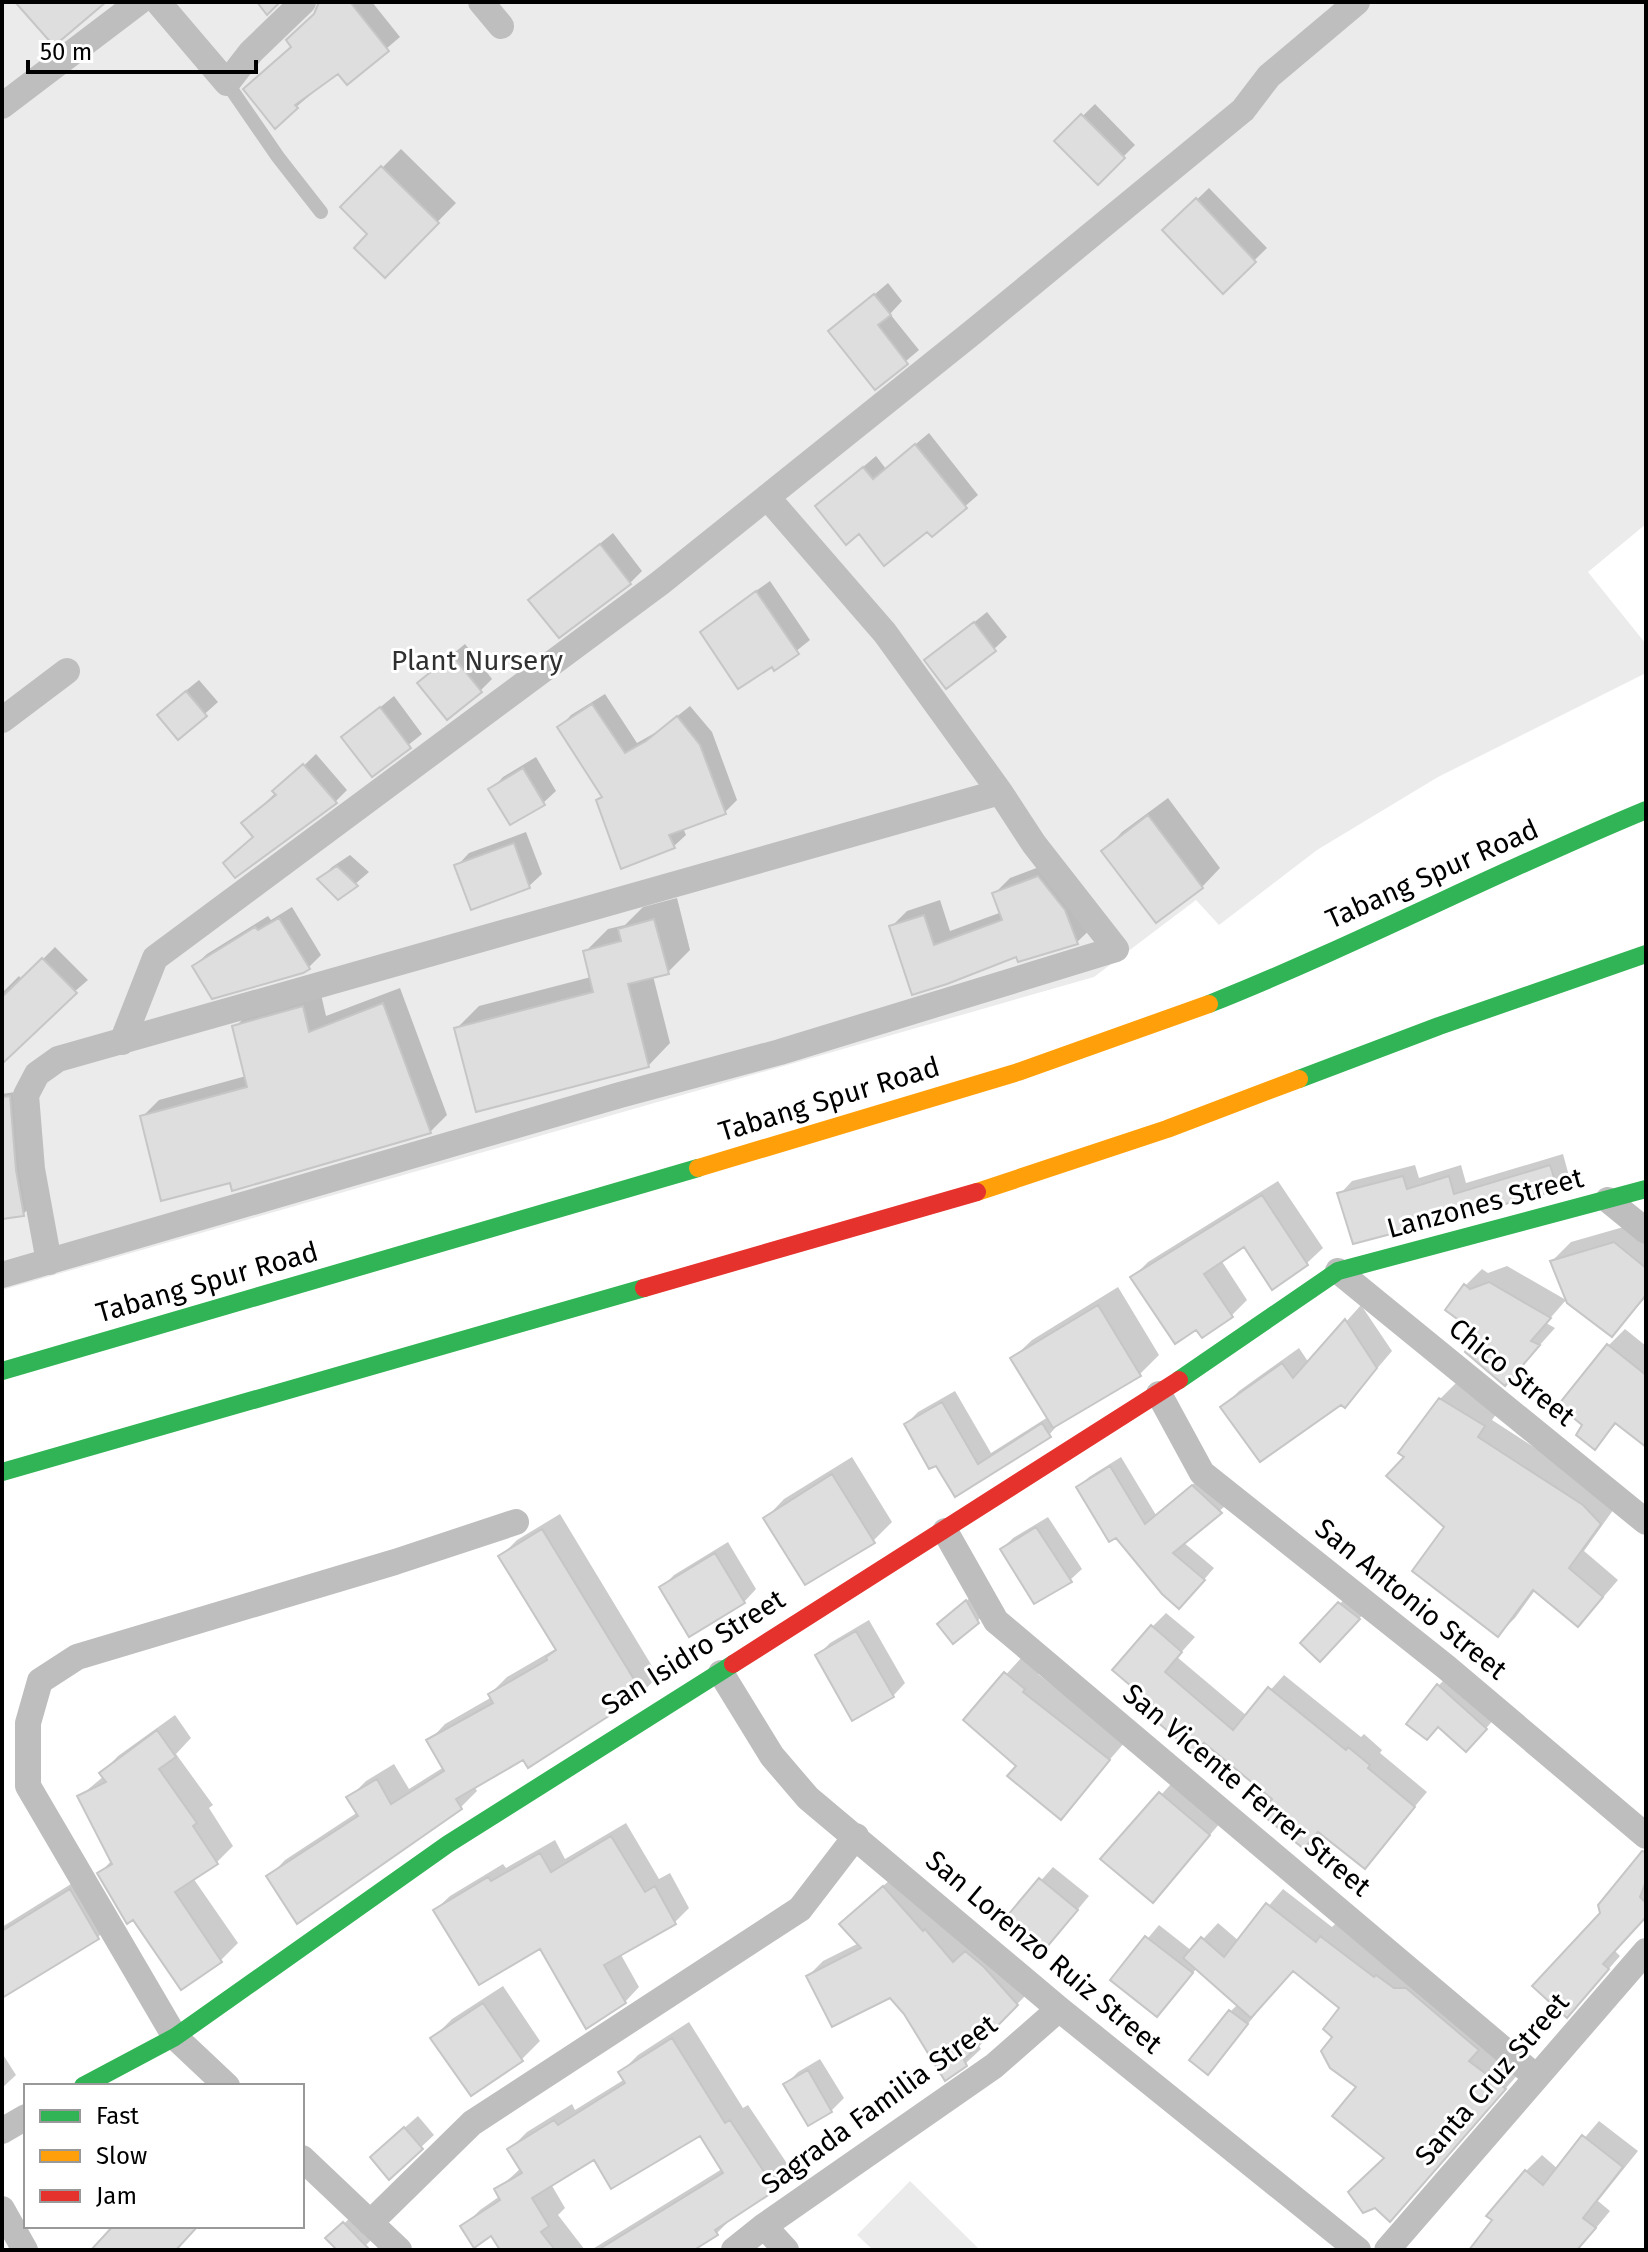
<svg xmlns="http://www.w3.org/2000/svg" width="1648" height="2252" viewBox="0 0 1648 2252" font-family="'Fira Sans',sans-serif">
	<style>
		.green { fill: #ebebeb }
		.shadow { fill: #0003 }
		.building { fill: #dedede; stroke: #c6c6c6; stroke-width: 2 }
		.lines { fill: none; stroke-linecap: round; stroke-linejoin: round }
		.lane { stroke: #bebebe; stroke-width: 14 }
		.street { stroke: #bebebe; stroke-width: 26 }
		.fast { stroke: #30b455; stroke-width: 18 }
		.slow { stroke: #ff9f0a; stroke-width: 18 }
		.jam { stroke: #e5322d; stroke-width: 18 }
		.labels { text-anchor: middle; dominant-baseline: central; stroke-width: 6; stroke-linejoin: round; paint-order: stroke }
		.park-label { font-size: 28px; fill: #313131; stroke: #fff }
		.street-label { font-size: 28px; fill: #000; stroke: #fff }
	</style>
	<rect width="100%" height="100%" fill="#fff"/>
	<path class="green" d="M2 2H1646V524L1588 572 1646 644V673L1438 777 1317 850 1219 925 1196 900 1094 977 2 1290Z
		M910 2181 980 2250H873L857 2235Z"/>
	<path class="shadow" d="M320 2H372L400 37 347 82 339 71 296 107 258 77 293 46 316 14Z
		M1095 104 1135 145 1098 182 1057 141Z
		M401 149 456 203 385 275 370 234 343 207Z
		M1209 188 1267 248 1223 291 1165 230Z
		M888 283 902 301 890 314 919 350 875 387 831 331Z
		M929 433 978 495 932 535 928 529 860 531 817 506 876 456 886 469Z
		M613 533 642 571 630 583 531 600Z
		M770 581 810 640 775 668 702 632 715 620Z
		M987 612 1007 637 994 649 927 660Z
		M465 644 492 679 480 691 432 671Z
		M199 680 218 702 179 737 172 702Z
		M605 694 637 743 660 730 690 706 712 732 737 800 725 812 683 828 686 835 674 846 599 800 604 795 560 727 571 715Z
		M394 696 422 734 372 774 344 737Z
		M316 754 347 790 336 801 236 876 255 836 244 823Z
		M536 757 556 791 543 803 491 790 503 777Z
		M1168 798 1220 868 1202 887 1104 851 1122 832Z
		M526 832 542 874 529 886 457 866 469 853Z
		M350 855 369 872 339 898 320 879 332 867Z
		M1055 861 1093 927 1077 942 1017 954 913 992 891 927 907 911 940 900 950 931 1002 912 995 893 1010 878Z
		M677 898 690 950 668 972 653 976 670 1043 648 1066 456 1029 479 1006 591 977 585 952 608 929 625 925 643 907Z
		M292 907 321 955 309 967 302 971 194 966 207 954 268 916 271 920Z
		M55 947 88 980 2 1054V993L19 976 22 980Z
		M400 988 447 1115 430 1132 231 1180 142 1117 159 1100 246 1076 235 1027 252 1010 320 990 326 1016Z
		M22 1091 36 1202 23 1214 2 1217V1094Z
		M1563 1154 1569 1176 1557 1188 1354 1242 1340 1194 1352 1181 1415 1165 1419 1178 1461 1165 1466 1183Z
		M1278 1181 1323 1248 1307 1263 1273 1287 1244 1244 1221 1260 1247 1300 1232 1315 1133 1277 1148 1262Z
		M1634 1224 1646 1234V1297L1612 1335 1552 1261 1571 1242Z
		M1507 1266 1566 1300 1546 1323 1555 1328 1505 1384 1478 1331 1465 1286 1482 1269 1488 1273Z
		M1118 1287 1159 1355 1140 1374 1061 1421 1049 1435 956 1494 936 1463 906 1424 918 1412 955 1391 991 1453 1048 1417 1013 1358 1032 1340Z
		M1361 1305 1392 1351 1345 1406 1341 1403 1223 1407 1239 1391 1299 1348 1309 1363Z
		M1625 1329 1646 1346V1428L1618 1422 1595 1447 1584 1425 1608 1346Z
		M1457 1382 1500 1409 1492 1420 1599 1489 1616 1506 1584 1551 1618 1580 1594 1608 1536 1589 1515 1618 1498 1635 1446 1526 1406 1457 1440 1399Z
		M852 1457 892 1522 873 1541 766 1518 784 1499Z
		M1121 1457 1156 1515 1203 1476 1231 1501 1183 1542 1214 1568 1190 1596 1078 1487 1089 1477Z
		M560 1514 658 1676 642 1693 474 1786 477 1791 460 1808 269 1877 285 1860 358 1812 349 1798 366 1781 394 1764 409 1789 444 1767 429 1741 445 1724 492 1697 490 1694 507 1677 557 1648 501 1556 517 1540Z
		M1048 1517 1082 1569 1070 1580 1002 1549 1013 1538Z
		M728 1542 756 1589 744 1602 661 1588 674 1575Z
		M1352 1591 1371 1606 1332 1647 1303 1643Z
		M972 1596 983 1616 977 1621 945 1619Z
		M1166 1613 1195 1637 1177 1657 1247 1716 1284 1675 1361 1737 1364 1734 1382 1750 1380 1753 1427 1792 1364 1867 1320 1831 1304 1846 1275 1798 1166 1712 1152 1627Z
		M869 1620 905 1683 893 1696 817 1656 830 1643Z
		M1023 1656 1041 1671 1038 1674 1125 1742 1060 1817 1018 1766 965 1719Z
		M1448 1676 1495 1718 1476 1740 1439 1725 1438 1686Z
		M175 1715 191 1738 176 1754 213 1805 209 1808 233 1846 216 1863 193 1878 238 1943 221 1960 182 1987 100 1873 112 1860 79 1797 104 1776 102 1773 118 1756Z
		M1180 1774 1227 1815 1153 1901 1103 1859Z
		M626 1823 659 1879 670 1873 689 1908 675 1922 620 1953 639 1987 625 2002 541 1946 435 1910 450 1896 503 1864 506 1868 555 1840 565 1859Z
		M1646 1849V1916L1614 1950 1620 1956 1579 2003 1602 1913Z
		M1053 1867 1089 1896 1053 1939 1004 1922Z
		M899 1872 1032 1989 978 2044 981 2049 965 2064 906 2013 891 1995 808 1976 823 1961 859 1943 857 1909Z
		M87 1874 114 1921 98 1937 2 1983V1927Z
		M1283 1889 1332 1927 1338 1921 1520 2072 1406 2204 1359 2087 1342 2008 1294 1969 1256 2010 1258 2011 1220 2060 1231 2011 1238 2004 1197 1968 1169 2002 1113 1980 1159 1925 1192 1951 1218 1923 1239 1941Z
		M503 1986 540 2041 521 2060 433 2038 452 2019Z
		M689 2022 743 2108 748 2105 792 2171 775 2188 734 2216 717 2233 689 2250H591L722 2169 700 2133 594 2157 551 2184 565 2208 558 2215 585 2250H503L492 2233 463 2227 480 2210 500 2196 497 2190 521 2168 510 2149 527 2132 572 2104 575 2110 625 2079 621 2072 638 2055Z
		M2 2053 16 2075 2 2088Z
		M820 2059 844 2098 831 2111 809 2124 786 2084 798 2072Z
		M418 2116 434 2135 389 2177 385 2145Z
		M1599 2121 1638 2151 1598 2201 1610 2211 1578 2250H1472L1526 2171 1542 2155 1558 2169Z
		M350 2218 371 2240 361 2250H339L328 2238Z"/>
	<path class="building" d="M15 2H106L54 46Z
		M257 2H280L267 15Z
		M319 2H350L389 51 347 85 338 74 295 105 298 108 275 129 243 89 291 47 286 40 314 14Z
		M1081 114 1125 158 1098 185 1054 141Z
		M381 166 439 223 385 278 354 248 367 234 340 207Z
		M1196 198 1256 262 1223 294 1162 230Z
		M874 294 891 315 878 325 908 364 875 390 828 331Z
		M915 444 967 508 932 537 927 532 884 566 859 534 846 545 815 506 863 467 873 479Z
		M600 544 631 584 559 638 528 600Z
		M756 591 799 654 774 671 772 667 738 689 700 632Z
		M974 622 996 651 946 689 924 660Z
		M452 655 482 692 447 720 417 683Z
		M186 691 207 716 178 740 157 715Z
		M592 704 625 753 646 741 677 716 700 745 726 814 669 835 675 848 621 869 596 800 602 797 557 727Z
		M380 707 411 748 372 777 341 737Z
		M303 764 337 803 235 878 223 863 253 837 241 823 276 795 272 791Z
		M523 768 545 805 510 825 488 789Z
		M1148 815 1203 888 1156 923 1101 851Z
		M514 843 530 888 471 910 454 865Z
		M337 866 358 886 338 900 317 879Z
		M1038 876 1065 910 1078 944 1018 962 1016 957 947 984 912 995 889 926 924 915 934 945 1002 920 992 893Z
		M279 918 310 969 303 973 212 999 192 966 255 927 258 930Z
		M654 919 669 974 628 984 649 1067 476 1112 454 1028 593 992 583 951 621 941 618 929Z
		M42 958 77 993 2 1064V997Z
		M383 1003 431 1133 232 1191 230 1183 161 1201 140 1116 247 1087 232 1026 303 1006 309 1032Z
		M10 1096 16 1170 24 1216 2 1219V1097Z
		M1550 1165 1558 1190 1353 1244 1337 1193 1403 1176 1407 1189 1449 1176 1454 1194Z
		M1262 1195 1308 1265 1272 1290 1244 1247 1204 1274 1233 1317 1202 1338 1196 1330 1175 1344 1130 1277Z
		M1614 1242 1646 1268V1295L1612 1337 1567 1303 1550 1261Z
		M1489 1282 1551 1318 1531 1341 1540 1345 1505 1386 1465 1352 1475 1332 1445 1310 1464 1284 1470 1289Z
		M1098 1305 1141 1376 1053 1428 1010 1358Z
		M1345 1319 1377 1368 1345 1408 1341 1405 1260 1462 1220 1407 1282 1363 1293 1378Z
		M1607 1344 1646 1375V1447L1615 1423 1595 1450 1576 1435 1582 1425 1558 1405Z
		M1439 1398 1485 1426 1478 1437 1583 1505 1601 1524 1569 1568 1603 1597 1578 1627 1533 1590 1498 1637 1412 1571 1444 1527 1386 1476 1404 1457 1398 1453Z
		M942 1402 978 1464 1042 1423 1051 1437 955 1497 936 1466 929 1469 904 1424Z
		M1110 1466 1145 1524 1192 1485 1222 1513 1173 1553 1205 1580 1179 1609 1162 1594 1116 1538 1109 1542 1076 1487Z
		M832 1474 875 1543 805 1585 763 1518Z
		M1036 1527 1072 1582 1034 1604 1000 1549Z
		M542 1529 643 1694 528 1768 523 1760 456 1799 462 1809 297 1924 266 1876 358 1816 346 1797 377 1779 391 1804 444 1771 426 1740 493 1703 488 1694 547 1660 546 1657 556 1650 498 1556Z
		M715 1553 745 1603 689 1637 659 1587Z
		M966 1600 979 1623 953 1644 937 1624Z
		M1338 1602 1360 1619 1320 1662 1300 1643Z
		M1151 1625 1182 1652 1165 1672 1233 1730 1268 1687 1346 1750 1348 1747 1370 1765 1368 1768 1415 1807 1365 1869 1318 1832 1304 1849 1260 1813 1272 1799 1204 1743 1195 1754 1156 1721 1163 1713 1112 1670Z
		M856 1631 894 1697 852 1721 815 1655Z
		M1004 1672 1025 1689 1023 1692 1110 1760 1061 1820 1007 1776 1016 1766 963 1720Z
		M1437 1684 1487 1729 1466 1752 1438 1727 1427 1740 1406 1724Z
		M157 1730 176 1757 159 1769 197 1823 193 1826 218 1864 175 1892 222 1962 181 1990 133 1920 127 1924 97 1873 112 1864 77 1796 106 1782 99 1773Z
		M1159 1792 1210 1835 1153 1903 1100 1859Z
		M611 1836 645 1892 655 1886 676 1924 604 1965 626 2003 586 2029 540 1949 479 1985 433 1910 488 1877 491 1881 540 1853 551 1872Z
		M1642 1851 1646 1852V1881L1640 1897 1646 1903V1917L1603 1964 1609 1969 1567 2018 1532 1986 1600 1913 1598 1905Z
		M1039 1878 1078 1910 1041 1954 1002 1922Z
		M883 1886 923 1931 925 1929 953 1962 965 1951 984 1967 1018 2005 964 2060 967 2066 945 2081 904 2014 890 1998 832 2027 806 1976 861 1948 839 1924Z
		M70 1889 99 1939 2 1998V1931Z
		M1266 1903 1316 1942 1320 1936 1374 1977 1376 1975 1394 1988H1406L1479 2050 1469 2061 1506 2089 1390 2222 1375 2208 1363 2213 1348 2192 1384 2158 1332 2116 1356 2087 1330 2068 1321 2051 1332 2037 1323 2029 1339 2008 1293 1971 1251 2018 1183 1958 1201 1937 1224 1957Z
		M1145 1936 1193 1973 1157 2017 1110 1980Z
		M483 2003 523 2061 471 2096 430 2038Z
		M1229 2010 1248 2024 1208 2075 1189 2060Z
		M672 2038 725 2123 730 2120 776 2190 715 2230 718 2235 694 2250H598L723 2173 700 2136 611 2189 594 2160 532 2198 549 2226 541 2232 555 2250H500L491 2236 474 2248 460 2226 500 2200 494 2189 522 2173 507 2149 554 2120 558 2125 625 2083 618 2072Z
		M808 2070 832 2112 808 2126 783 2084Z
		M404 2127 423 2149 389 2180 370 2157Z
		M1582 2135 1623 2167 1583 2218 1596 2228 1577 2250H1469L1492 2220 1486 2216 1525 2170 1543 2185Z
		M343 2222 370 2250H337L325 2238Z
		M113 2226H198L176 2250H91Z"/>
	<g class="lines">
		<path class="lane" d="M227 83 278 157 321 212"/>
		<path class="street" d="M158 2 227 83 251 52 303 2
			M481 2 501 26
			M2 106 139 2
			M2 720 67 671
			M122 1042 155 958 660 583 973 332 1243 110 1269 76 1357 2
			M1608 1200 1646 1231
			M49 1262 32 1169 26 1095 37 1074 58 1059 1000 792
			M1338 1271 1646 1522
			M2 1275 620 1095 780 1052 1116 949 1034 844 1000 792 885 633 767 497
			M1159 1394 1202 1473 1446 1667 1646 1836
			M945 1531 996 1621 1535 2076
			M721 1673 772 1756 808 1798 1059 2009 1358 2250
			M227 2086 175 2037 28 1786V1723L40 1681 77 1657 395 1562 516 1522
			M2 2131 26 2117
			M302 2158 399 2250
			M2 2209 25 2250
			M370 2223 472 2123 800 1909 856 1836
			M764 2226 786 2250
			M734 2250 764 2226 994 2066 1059 2009
			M1387 2250 1646 1951"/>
		<path class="fast" d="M1209 1004C1357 945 1498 871 1646 810
			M1299 1079 1439 1026 1646 954
			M2 1371 698 1168
			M1179 1380 1338 1271 1646 1189
			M2 1472 644 1288
			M83 2086 175 2037 448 1844 733 1664"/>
		<path class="slow" d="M698 1168 1018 1072 1209 1004
			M977 1192 1167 1129 1299 1079"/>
		<path class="jam" d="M644 1288 977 1192
			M733 1664 1179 1380"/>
	</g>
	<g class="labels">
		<g class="park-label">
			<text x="477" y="660">Plant Nursery</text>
		</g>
		<g class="street-label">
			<text transform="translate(1432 874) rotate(-24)">Tabang Spur Road</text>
			<text transform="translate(829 1099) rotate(-17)">Tabang Spur Road</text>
			<text transform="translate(1485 1203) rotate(-15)">Lanzones Street</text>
			<text transform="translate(207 1282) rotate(-16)">Tabang Spur Road</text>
			<text transform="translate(1512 1372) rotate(39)">Chico Street</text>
			<text transform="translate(1411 1599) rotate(39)">San Antonio Street</text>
			<text transform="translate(693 1652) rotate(-32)">San Isidro Street</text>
			<text transform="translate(1247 1790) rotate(40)">San Vicente Ferrer Street</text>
			<text transform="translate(1044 1952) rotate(40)">San Lorenzo Ruiz Street</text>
			<text transform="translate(1492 2079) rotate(-49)">Santa Cruz Street</text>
			<text transform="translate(879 2104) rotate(-36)">Sagrada Familia Street</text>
		</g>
	</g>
	<rect width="1648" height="2252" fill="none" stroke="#000000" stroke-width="8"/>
	<rect x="24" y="2084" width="280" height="144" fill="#ffffff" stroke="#999999" stroke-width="2"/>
	<rect x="40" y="2110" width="40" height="12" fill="#30b455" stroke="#999999" stroke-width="2"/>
	<text x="96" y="2124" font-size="24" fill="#000000">Fast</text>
	<rect x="40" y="2150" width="40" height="12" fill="#ff9f0a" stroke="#999999" stroke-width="2"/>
	<text x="96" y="2164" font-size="24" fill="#000000">Slow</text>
	<rect x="40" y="2190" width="40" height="12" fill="#e5322d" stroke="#999999" stroke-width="2"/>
	<text x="96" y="2204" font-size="24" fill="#000000">Jam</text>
	<path d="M28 60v12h228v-12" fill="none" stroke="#000000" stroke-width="4"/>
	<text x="40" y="60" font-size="24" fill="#000000" stroke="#ffffff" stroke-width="6" paint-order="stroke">50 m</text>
</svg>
